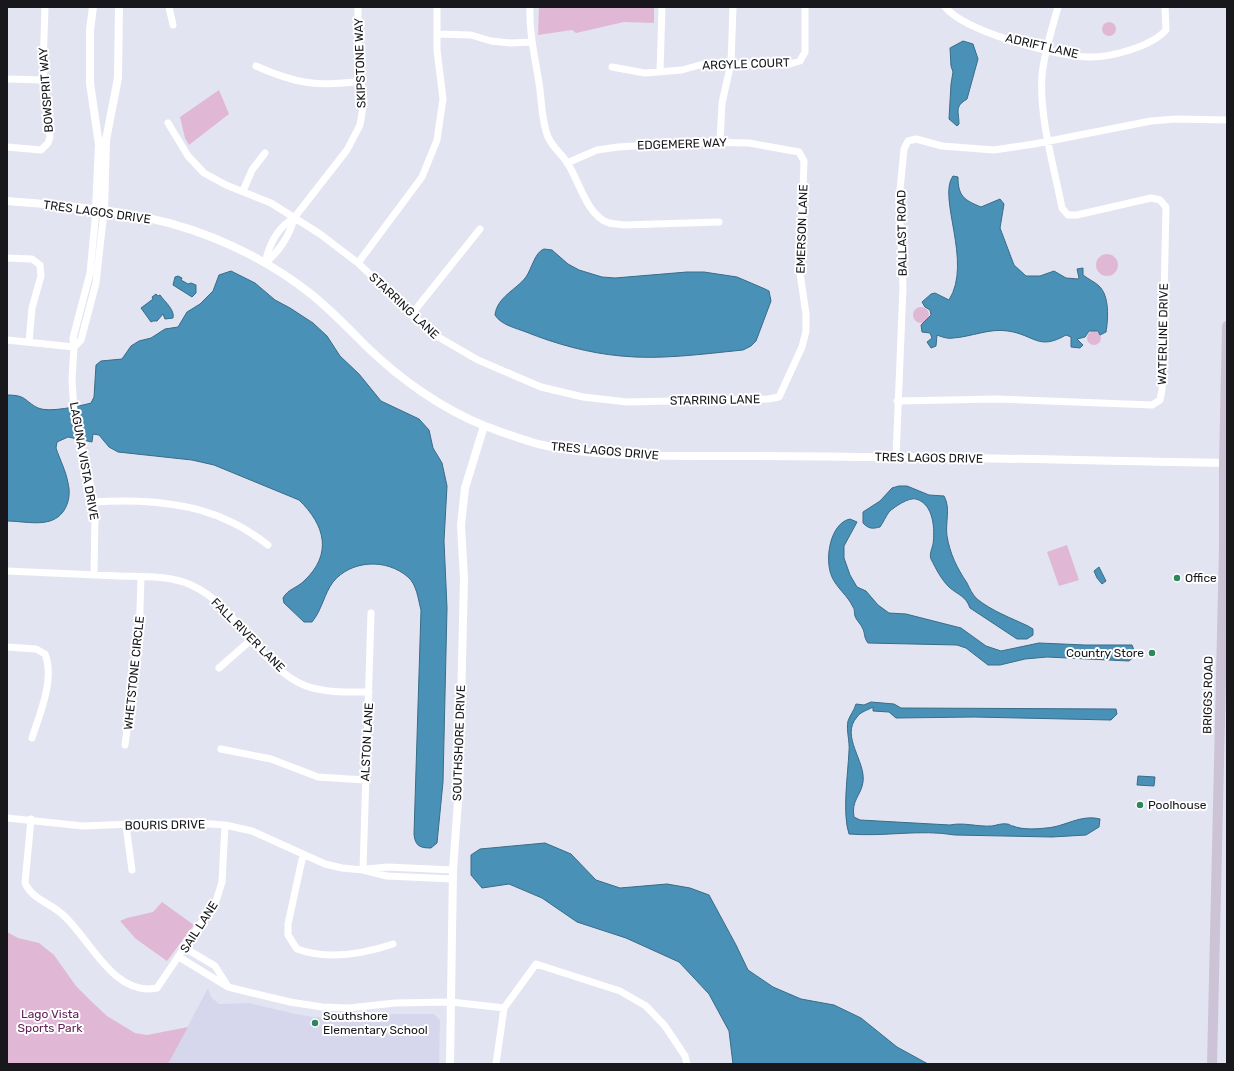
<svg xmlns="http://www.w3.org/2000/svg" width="1234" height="1071" viewBox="0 0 1234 1071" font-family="Rubik,sans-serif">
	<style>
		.built { fill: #d6d7ed }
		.green { fill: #e0b8d6 }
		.water { fill: #4991b7; stroke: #3a6c88 }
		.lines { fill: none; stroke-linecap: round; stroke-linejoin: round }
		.minor { stroke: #fff; stroke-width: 7 }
		.tertiary { stroke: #fff; stroke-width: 8 }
		.secondary { stroke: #ccc3d6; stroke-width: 10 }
		.poi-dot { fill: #2e865b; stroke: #fff; stroke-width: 1.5 }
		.labels { text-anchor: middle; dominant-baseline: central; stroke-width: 4; stroke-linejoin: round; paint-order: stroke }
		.street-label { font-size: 12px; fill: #17171c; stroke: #fff }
		.poi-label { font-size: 12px; fill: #17171c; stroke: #fff; text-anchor: start }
		.park-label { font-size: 12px; fill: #642059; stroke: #fff }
	</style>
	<rect width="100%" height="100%" fill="#e3e4f2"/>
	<path class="built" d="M208 988 211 997 219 1004 249 1003 295 1014 313 1017 351 1018 395 1014H434L440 1020 439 1064H168Z"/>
	<path class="green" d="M539 7H654V23L624 22 576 33 572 30 538 35Z
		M1102 29a7 7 0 1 1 14 0a7 7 0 1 1-14 0Z
		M219 90 229 114 189 145 185 138 180 117Z
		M1096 265a11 11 0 1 1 22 0a11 11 0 1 1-22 0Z
		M913 315a8 8 0 1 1 16 0a8 8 0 1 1-16 0Z
		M1087 338a7 7 0 1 1 14 0a7 7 0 1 1-14 0Z
		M1067 545 1079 580 1059 586 1047 552Z
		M162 902 194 925 167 961 136 939 120 921 127 918 153 912Z
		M7 932 18 938 39 943 54 955 76 986 91 1001 107 1016 135 1033 147 1035 188 1027 168 1064H7Z"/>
	<path class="water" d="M963 41 973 44 978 59 967 99C954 107 959 111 959 124L957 126 949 119 951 84 953 72 951 66 950 48Z
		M953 176 958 177C958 196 964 200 981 207L1000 199 1004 204 1000 228 1014 265 1026 276H1040L1054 271 1066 278 1078 279 1079 278 1077 269 1083 268V275C1088 279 1095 282 1099 286 1110 296 1108 320 1106 332L1100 335 1098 331H1089L1085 337 1077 339 1083 345 1080 348 1071 347V337L1066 335C1038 351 1035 335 1008 331 989 328 971 337 953 338 948 339 942 337 937 335L936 346 931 348 927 342 932 338 930 333 922 332 921 325 931 315 930 310 925 307 922 302 931 294 935 293 949 300C973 262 937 197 953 176Z
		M544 249 552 250 568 264 579 270 602 277 615 278 687 272H704L737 277 765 289 769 291 771 301 756 341 751 346 743 350C703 354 660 360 621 356 588 353 556 344 526 332 516 328 501 325 495 315 497 297 516 290 526 277 532 268 535 252 544 249Z
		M231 271 255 283 275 300 290 308 313 323 327 336 340 356 359 374 381 401 419 419 429 430 433 448 442 463 447 486 444 541 447 608 443 782 437 843 431 848C420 848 415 846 414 834L421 610C418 599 417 585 408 577 386 558 351 560 333 582 324 594 322 610 312 622H304L284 603 283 598C288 589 297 588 304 581 333 554 325 525 299 500L214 465 192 460 118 452 109 447 99 435 93 434 92 442 68 437 57 442 56 448C60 460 66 471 68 483 72 498 66 516 50 521 37 525 20 521 7 521V395C27 395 24 401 38 408 49 413 80 406 91 403L94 397 96 365 101 361 122 359 131 346 139 341 151 338 165 329 178 327 187 312 200 304 213 291 219 275Z
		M178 276 182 278 181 280 188 284 191 283 196 285V293L192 297 173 285 175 277Z
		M156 294 158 296 160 295C165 302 175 310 173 318L165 319 163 314 157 321H153L151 322 141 308 153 299 152 297Z
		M899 486H907L929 495 944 496C951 508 945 523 947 536 950 554 957 568 967 583 970 589 972 594 977 599 992 611 1011 618 1028 626L1033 629V635L1027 639H1017L970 608C966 596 958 595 949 587 941 579 936 569 931 559 929 554 932 549 933 544 935 530 934 504 916 499 909 497 894 507 889 512 886 516 883 523 880 527 872 529 869 529 863 523V512L880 501 892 488Z
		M850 519 857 522 844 546V558L850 575 857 587 866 591 878 605 889 613 906 614 961 628 986 646 1001 651 1039 643 1085 645H1132L1136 655 1129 661 1047 657 1025 659 1000 665H988L966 648 957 645 868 643C864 638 865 634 863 629 861 624 856 620 855 616 854 613 855 609 853 607 848 596 836 587 832 577 824 560 830 523 850 519Z
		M1099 567 1106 581 1102 584 1097 578 1094 571Z
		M871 702 894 704 901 708 1116 709 1117 714 1111 720 974 717 896 718 889 712 873 711V707C868 710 860 712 857 717 840 736 866 761 863 782 861 796 851 800 854 817L860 820 950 825C964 822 977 827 992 826 997 825 1003 823 1007 824 1010 824 1010 826 1013 826 1022 830 1037 829 1046 828 1065 827 1080 814 1100 819L1099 827 1086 835 1052 837 955 835C920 829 884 837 849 834 842 813 848 774 849 751 850 742 846 730 848 721 850 715 854 711 856 704L864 705Z
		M1138 776 1155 777 1154 786 1137 785Z
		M545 843 571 854 596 880 620 888 667 884 690 888 709 895 736 945 748 970 773 987 801 999 834 1005 861 1018 897 1047 928 1064H733L729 1031 709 994 679 962 626 938 577 922 542 898 509 884 482 888 471 875V855L480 849Z"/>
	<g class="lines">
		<path class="minor" d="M169 7 173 25
			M530 7C529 33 535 57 539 83 542 100 541 120 548 137 553 148 562 154 568 164 579 181 587 216 609 223 613 224 619 224 624 225L719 222
			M945 7C966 32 1053 55 1087 57 1109 58 1151 47 1166 30L1165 7
			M437 34 471 35 491 41 511 43 532 42
			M256 66C296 84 318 87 362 81
			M612 67 645 73 682 70 700 65 790 64 800 61 805 52V7
			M660 72 662 7
			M7 79 43 80
			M168 123 188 156 204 173 226 185 271 203 320 234 358 263 433 334 478 360 541 387 583 397 627 402 768 399 779 397 802 347 806 331V314L800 273 804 161 799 152 749 143 701 142 618 147 597 150 567 163
			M720 142 722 103 731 63 733 7
			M7 147 41 150 48 143 50 137 43 69 45 7
			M243 191 252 170 265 153
			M7 258 32 259 40 265 41 276 32 308 29 342
			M265 263C279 252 290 235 294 218L347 150 360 125 364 101 358 61V7
			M265 263C269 245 278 227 294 218
			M358 263 422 177 437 140 443 99 437 50V7
			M411 315 480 229
			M7 340 74 347
			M74 347 81 340 96 283 104 211
			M897 401 997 399 1152 405 1160 400 1162 390 1166 207 1160 200 1151 198 1077 215H1068L1062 208C1054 166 1039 118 1042 75 1044 53 1052 29 1058 7
			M896 457 903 287 899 200 904 149 908 141 916 139 942 146 994 150 1034 144 1151 121 1176 119 1227 120
			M93 502C138 499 188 501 229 521 243 527 256 536 268 545
			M7 571C44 573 82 574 119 576 143 577 169 575 191 585 237 605 261 669 306 686 326 693 349 692 369 692
			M94 575 95 515 88 470 80 444 74 412 72 379 74 347 73 338 90 273 96 210
			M7 647 36 649 45 654C55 679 40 713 32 738
			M219 668 252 639
			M125 745 139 642 141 577
			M221 749 271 759 318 777 365 780
			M7 818 83 826 181 822 225 825 252 831 325 864 342 868 363 870 387 876 453 879
			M31 819 25 883C32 899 50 903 62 914 90 938 113 997 157 988L216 901 222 882 225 825
			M126 826 132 870
			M303 855 288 924V935L297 949C327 960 363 954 393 944
			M367 869 387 867 453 870
			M363 870 371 613
			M185 948 215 966 227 985
			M179 957 228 987 290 1002 322 1007 349 1008 395 1003 451 1002 504 1008
			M496 1064 504 1008 536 964 620 991 646 1006 665 1026 685 1056 687 1064"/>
		<path class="tertiary" d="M93 7 90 30V83L99 145 96 210
			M7 201C54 205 102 208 148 218 206 230 264 257 311 294 331 310 349 329 367 347 400 379 442 409 485 426 505 433 531 444 552 447 601 456 651 456 700 456 752 456 804 456 856 457 978 457 1101 461 1224 463
			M104 211 106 140 118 78 119 7
			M450 1064 453 870 459 787 464 579 461 525 465 488 484 426"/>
		<path class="secondary" d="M1212 1064 1224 547V463L1227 326"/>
	</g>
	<g class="poi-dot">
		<circle cx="1177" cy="578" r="4"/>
		<circle cx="1152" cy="653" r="4"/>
		<circle cx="1140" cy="805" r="4"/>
		<circle cx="315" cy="1023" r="4"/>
	</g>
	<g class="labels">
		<g class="street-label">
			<text transform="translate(1042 46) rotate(13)">ADRIFT LANE</text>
			<text transform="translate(360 63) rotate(-92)">SKIPSTONE WAY</text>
			<text transform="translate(746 64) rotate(-2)">ARGYLE COURT</text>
			<text transform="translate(46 90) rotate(-94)">BOWSPRIT WAY</text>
			<text transform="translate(682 144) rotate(-2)">EDGEMERE WAY</text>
			<text transform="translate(97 212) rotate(8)">TRES LAGOS DRIVE</text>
			<text transform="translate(802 229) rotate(-88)">EMERSON LANE</text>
			<text transform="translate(902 233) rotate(-91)">BALLAST ROAD</text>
			<text transform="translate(404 306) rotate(43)">STARRING LANE</text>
			<text transform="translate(1163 334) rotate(-89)">WATERLINE DRIVE</text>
			<text transform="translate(715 400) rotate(-1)">STARRING LANE</text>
			<text transform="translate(605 451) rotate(5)">TRES LAGOS DRIVE</text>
			<text transform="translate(929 458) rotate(1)">TRES LAGOS DRIVE</text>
			<text transform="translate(84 461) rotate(80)">LAGUNA VISTA DRIVE</text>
			<text transform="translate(248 635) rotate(45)">FALL RIVER LANE</text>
			<text transform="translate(134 673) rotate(-84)">WHETSTONE CIRCLE</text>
			<text transform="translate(1208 695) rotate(-89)">BRIGGS ROAD</text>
			<text transform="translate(367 742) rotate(-87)">ALSTON LANE</text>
			<text transform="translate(459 743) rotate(-88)">SOUTHSHORE DRIVE</text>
			<text transform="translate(165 825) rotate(-1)">BOURIS DRIVE</text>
			<text transform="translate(199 927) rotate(-57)">SAIL LANE</text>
		</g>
		<g class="poi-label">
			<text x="1185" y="578">Office</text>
			<text x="1144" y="653" text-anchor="end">Country Store</text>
			<text x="1148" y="805">Poolhouse</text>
			<text x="323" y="1016">Southshore<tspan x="323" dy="14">Elementary School</tspan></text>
		</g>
		<g class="park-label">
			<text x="50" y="1014">Lago Vista<tspan x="50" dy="14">Sports Park</tspan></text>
		</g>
	</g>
	<rect width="1234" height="1071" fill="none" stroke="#17171c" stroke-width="16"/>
</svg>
